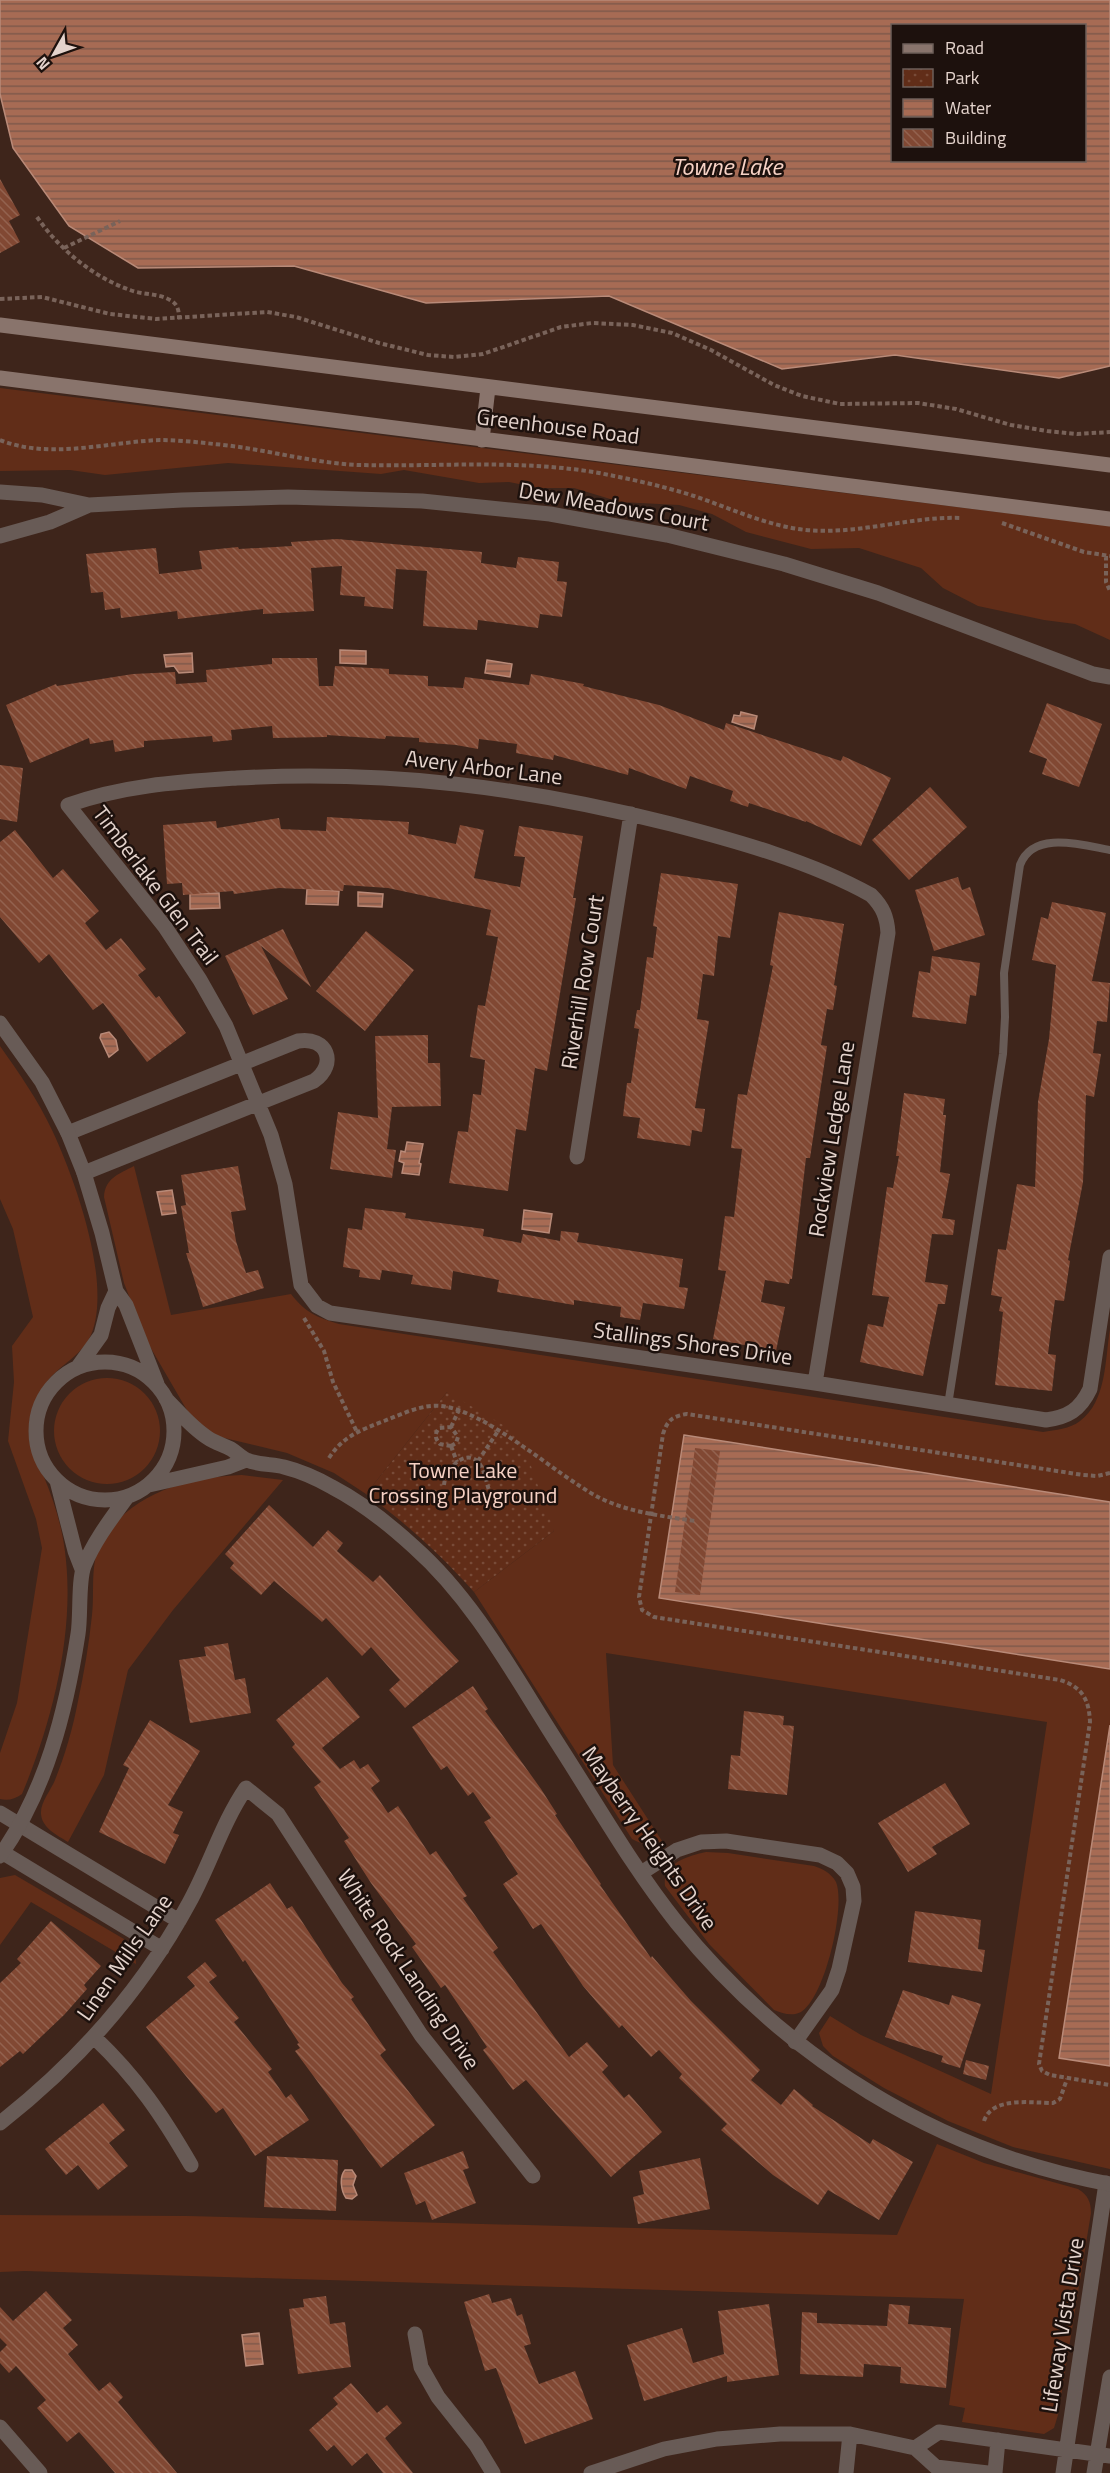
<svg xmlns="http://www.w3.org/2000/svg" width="1110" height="2473" viewBox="0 0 1110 2473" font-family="'Titillium Web',sans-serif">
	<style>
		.grass { fill: #612d18 }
		.park { fill: url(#park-dots) }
		.water { fill: url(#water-rules); stroke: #b98a78; stroke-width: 1.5; fill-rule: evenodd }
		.building { fill: url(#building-back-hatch) }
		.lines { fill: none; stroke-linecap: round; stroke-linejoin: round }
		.path { stroke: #79635a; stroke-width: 4; stroke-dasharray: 4.5 3; stroke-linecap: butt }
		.service { stroke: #685b56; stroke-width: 8 }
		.minor { stroke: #685b56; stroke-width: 15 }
		.tertiary { stroke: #685b56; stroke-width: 15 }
		.secondary { stroke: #89746c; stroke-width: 15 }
		.labels { text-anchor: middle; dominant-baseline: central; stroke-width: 5; stroke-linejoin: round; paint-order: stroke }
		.street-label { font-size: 22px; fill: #e4d3cc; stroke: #1d110d }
		.park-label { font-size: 22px; fill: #f6d1c4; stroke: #1d110d }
		.water-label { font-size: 24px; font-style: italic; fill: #f7d2c5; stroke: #1d110d }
	</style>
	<defs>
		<pattern id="park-dots" width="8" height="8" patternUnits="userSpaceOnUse" patternTransform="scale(1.5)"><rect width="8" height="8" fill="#612d18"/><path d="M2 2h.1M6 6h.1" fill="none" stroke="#784b38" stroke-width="1.8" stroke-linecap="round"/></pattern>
		<pattern id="water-rules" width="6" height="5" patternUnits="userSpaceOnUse" patternTransform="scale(1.5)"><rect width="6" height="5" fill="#a76b54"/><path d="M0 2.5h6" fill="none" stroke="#7f594b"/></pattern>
		<pattern id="building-back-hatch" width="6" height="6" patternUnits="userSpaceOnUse" patternTransform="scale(1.5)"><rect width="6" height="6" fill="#814833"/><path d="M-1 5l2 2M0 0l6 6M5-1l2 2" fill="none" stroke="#93624f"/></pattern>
	</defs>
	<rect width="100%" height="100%" fill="#3e251b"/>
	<path class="grass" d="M0 388 1110 526V640L1075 624 1044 620 978 606 943 588 921 568 859 548 811 549 746 532 712 514 679 505 620 502 574 488H539L509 482 479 483 404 470 381 474 228 463 105 475 70 470 0 471Z
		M0 1046C19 1073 38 1100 52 1130 75 1179 115 1289 89 1339 81 1353 68 1361 57 1371 40 1386 29 1408 29 1431 28 1448 37 1462 44 1477 51 1494 57 1511 61 1529 80 1613 55 1716 22 1794 15 1799 8 1801 0 1799V1753L17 1703 42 1548 36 1519 8 1441 14 1382 12 1346 33 1317 13 1229 0 1199Z
		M134 1166 171 1315 291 1294C306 1313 316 1317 339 1324L1043 1432C1055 1430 1070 1429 1080 1421 1107 1401 1105 1359 1110 1329V1502L684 1435 660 1598 1110 1669V1725L1059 2058 1110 2066V2169L1013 2147 948 2121 884 2088 833 2056 823 2046 819 2033 830 2016 861 2035 991 2094 1047 1722 606 1653 613 1765 662 1841C651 1846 643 1845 632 1839L474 1592 554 1531 447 1392 366 1494 334 1473 287 1453 216 1436 203 1427 188 1412 149 1345 139 1322 124 1283 104 1197C105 1178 119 1174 134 1166Z
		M54 1431a53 53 0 1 1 106 0a53 53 0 1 1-106 0Z
		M242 1475 283 1480 173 1610 128 1670 104 1775 68 1842C57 1835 42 1828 41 1814 40 1803 51 1790 55 1780 65 1755 73 1728 78 1701 84 1673 89 1644 92 1615 95 1592 89 1560 103 1539 133 1492 189 1477 242 1475Z
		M706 1852 728 1853 814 1866C823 1869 831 1873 836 1882 846 1906 825 1998 801 2012 792 2017 782 2013 774 2010L709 1944 665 1886C662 1863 688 1856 706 1852Z
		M15 1875 129 1942 135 1949 136 1964 31 1902 0 1945V1878Z
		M937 2144 984 2163 1078 2189C1088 2195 1091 2202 1091 2213L1058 2415 1054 2428 1044 2434 962 2422 965 2408 949 2405 964 2299 25 2271 0 2272V2215L187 2216 897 2235Z"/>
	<path class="park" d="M447 1392 520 1435 554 1531 474 1592C441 1555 406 1523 366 1494Z"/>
	<path class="water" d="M0 0H1110V366L1059 378 895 355 782 369 609 296 426 303 294 266 138 268 69 226 13 148 0 94ZM892 26H1084V160H892Z
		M340 650 366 651V664L340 663Z
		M192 653 193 672 179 673 174 666 166 667 164 655Z
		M487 660 512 664 510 677 485 673Z
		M741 712 757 716 754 729 732 722 734 715 740 716Z
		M307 889 339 891 338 905 306 904Z
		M358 892 383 894 382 907 358 906Z
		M190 893H219L220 908 190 909Z
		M109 1032 116 1040 118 1050 109 1057 100 1038 101 1034Z
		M407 1142 423 1144 419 1163 421 1164 419 1175 402 1173 404 1163 399 1161 401 1151 405 1152Z
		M172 1190 176 1213 162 1215 157 1192Z
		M524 1210 552 1214 549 1233 522 1229Z
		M684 1435 1110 1502V1669L659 1598Z
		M1110 1725V2066L1059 2058Z
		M345 2170H352L356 2176 353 2185 357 2195 352 2199 346 2198C341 2191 339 2177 345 2170Z
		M259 2333 263 2364 246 2366 242 2335Z"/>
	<path class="building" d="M0 179 20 215 9 221 20 242 0 253Z
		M337 539 482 552 481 563 516 568 518 557 559 562 557 581 567 582 562 617 540 614 538 628 478 620 477 630 423 626 427 571 396 569 393 609 364 606 365 597 340 595 342 566 311 568 314 611 263 614V609L178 619 177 611 121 618 120 608 105 610 103 592 91 593 86 554 156 548 159 574 202 569 199 551 238 547 239 549 292 546 291 542Z
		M272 658H317L319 686H333L335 666 389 669V674L428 676V686L463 688 465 677 529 685 531 674 584 684 583 686 659 705 724 730 726 723 841 761 843 756 891 778 861 846 806 821V822L749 803 748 807 730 801 733 791 690 776 686 789 629 768 628 775 554 755 553 760 516 753 517 744 479 739 478 749 456 745 419 742V738L386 736 385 739 327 735V737L273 738 272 726 231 730 232 740 213 742 212 736 144 741V747L115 752 113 740 90 744 89 738 30 763 6 705 56 684 57 686 133 674 175 672 176 684 207 682 206 670 272 664Z
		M1047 703 1102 724 1079 787 1042 774 1047 759 1029 752Z
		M0 765 23 768 17 822 0 819Z
		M930 787 967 827 909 880 872 840Z
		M327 817 409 822 408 834 456 844 460 825 484 830 474 878 520 887 525 857 514 856 519 826 583 836 573 898H576L547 1071 535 1068 526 1131 516 1129 508 1191 449 1183 458 1131 468 1132 473 1094 481 1095 485 1060 470 1057 478 1005 485 1006 498 937 486 935 491 910 388 888 344 885 343 891 279 888 234 894 233 891 183 895 182 883 167 884 163 825 216 821 217 828 279 818 281 829 326 831Z
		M15 830 53 878 63 869 99 911 85 923 106 950 121 938 146 969 138 975 156 998 159 996 186 1033 147 1062 103 1003 93 1010 49 954 39 963 0 917V842Z
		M661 873 738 884 730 938 718 936 714 976 703 974 697 1019 709 1021 695 1108 705 1109 702 1132 692 1130 690 1146 637 1138 640 1118 623 1116 627 1083H631L639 1029 634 1028 637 1010H640L647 957 653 958 657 927 653 926Z
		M958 877 962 890 970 887 985 935 934 951 915 890Z
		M1052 902 1106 913 1092 981 1110 983 1107 1022 1097 1021 1093 1053 1101 1054 1094 1097 1086 1095 1083 1182 1068 1260 1070 1261 1064 1301 1055 1300 1051 1329 1048 1354 1056 1355 1052 1391 995 1385 1003 1312 999 1311 1002 1297 991 1295 998 1249 1006 1250 1017 1184 1035 1187 1038 1102 1049 1039 1056 965 1032 960 1041 917 1048 919Z
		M779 912 844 924 834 985 837 986 833 1010 827 1009 821 1045 827 1046 810 1158H806L792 1279H790L789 1284 765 1280 761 1302 785 1307 776 1351 713 1339 726 1271 718 1270 725 1216 734 1217 742 1149 731 1148 738 1094 747 1095 773 966 770 965Z
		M283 929 311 987 261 946 288 999 253 1015 225 956Z
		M366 931 414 970 365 1031 316 991Z
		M932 956 980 963 976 996 970 995 966 1024 912 1017 919 971 930 973Z
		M428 1035V1063H440L441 1106 392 1107 387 1149 396 1150 392 1178 330 1169 338 1112 378 1118 375 1036Z
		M904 1093 945 1099 943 1115H946L940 1172 950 1174 942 1218 955 1220 953 1235 932 1234 925 1282 948 1285 945 1304H938L923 1376 860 1362 868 1324 883 1327 889 1297 872 1295 887 1187 893 1188 899 1156H896Z
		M238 1166 246 1210 231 1212 236 1241 246 1273 258 1270 264 1288 203 1307 186 1253H189L181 1206 186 1205 181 1175Z
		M365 1208 406 1213 405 1218 484 1229 483 1236 521 1243 523 1234 560 1241 561 1231 579 1233 577 1242 683 1259 679 1287 688 1288 684 1309 643 1303 640 1320 620 1317 621 1307 574 1300V1305L497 1292 499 1280 453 1271 451 1290 411 1284 413 1275 382 1270 380 1280 359 1277 360 1270 343 1267 348 1228 362 1230Z
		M695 1448 720 1451 700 1595 675 1592Z
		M269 1505 313 1547 328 1530 343 1543 337 1551 373 1582 380 1575 459 1661 405 1708 389 1690 400 1680 371 1647 362 1656 326 1618 322 1622 274 1581 261 1595 230 1568 234 1563 225 1554Z
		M228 1643 235 1680 245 1678 251 1713 190 1723 179 1660 206 1656 204 1647Z
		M327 1677 360 1717 322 1748 340 1769 354 1760 360 1769 368 1764 380 1781 371 1788 388 1813 398 1806 430 1855 436 1851 467 1896 463 1898 498 1948 493 1952 569 2057 587 2042 608 2066 602 2072 624 2098 629 2094 662 2132 611 2177 526 2080 513 2090 483 2050 487 2047 445 1985 441 1988 412 1947 416 1944 371 1883 344 1841 349 1838 314 1787 321 1782 292 1747 295 1744 276 1720Z
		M473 1686 488 1709 485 1711 541 1789 557 1814 555 1815 601 1884 600 1885 651 1958 652 1956 691 2001 760 2070 751 2080 781 2105 794 2089 813 2105 812 2106 870 2144 873 2139 913 2162 879 2220 828 2190 818 2205 773 2175 721 2130 727 2124 679 2078 682 2074 659 2050 651 2057 622 2025 619 2028 583 1986 541 1924 533 1929 503 1884 518 1874 484 1822 491 1818 473 1792 468 1796 447 1766 441 1770 412 1727Z
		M744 1711 784 1716 783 1725 794 1726 787 1795 728 1789 731 1755 740 1756Z
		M150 1720 200 1751 168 1805 183 1812 173 1833 179 1835 165 1864 99 1832 129 1768 123 1765Z
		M945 1783 970 1824 932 1847 937 1854 908 1872 878 1823Z
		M270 1883 287 1909 292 1906 342 1983 354 1997 351 1999 386 2050 380 2055 435 2125 381 2168 295 2051 300 2048 297 2044 299 2043 245 1960 243 1962 215 1920Z
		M915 1911 981 1920 978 1949 985 1950 982 1972 908 1962Z
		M51 1921 101 1966 84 1985 87 1989 64 2015 23 2054 20 2051 0 2067V1983L21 1963 17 1959Z
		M205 1962 217 1976 209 1982 239 2018 234 2022 272 2069 268 2072 286 2098 291 2094 309 2120 255 2156 223 2108 216 2113 146 2027 195 1986 187 1977Z
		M903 1990 949 2005 952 1995 981 2004 960 2068 941 2062 943 2056 885 2037Z
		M966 2060 989 2066 986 2080 963 2074Z
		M103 2103 125 2130 109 2143 128 2166 98 2190 78 2165 66 2175 45 2149Z
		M463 2151 469 2168 463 2170 476 2203 432 2220 425 2201 416 2205 404 2173Z
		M267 2156 338 2160 336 2211 264 2207Z
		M700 2158 710 2209 638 2224 633 2197 644 2194 639 2171Z
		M46 2291 72 2320 63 2328 78 2345 68 2354 99 2391 110 2382 123 2397 118 2402 177 2473H115L79 2432 67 2442 37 2408 46 2400 16 2366 9 2373 0 2363V2352L7 2345 0 2338V2307L13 2321Z
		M489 2294 492 2303 511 2298 517 2316 522 2314 531 2344 524 2346 539 2384 575 2371 593 2419 525 2444 496 2368 485 2371 464 2302Z
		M326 2296 330 2324 345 2322 351 2367 298 2374 289 2309 304 2307 303 2299Z
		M769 2304 779 2375 727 2382V2376L644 2401 627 2345 682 2328 693 2363 724 2354 718 2311Z
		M889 2304 910 2306 908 2324 951 2328 946 2388 900 2383 901 2367 864 2364 863 2377 800 2374 802 2312 817 2313V2323L887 2326Z
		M351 2383 377 2413 387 2405 402 2423 385 2438 413 2473H383L367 2453 352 2466 334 2445 327 2451 309 2430 338 2404 333 2398Z"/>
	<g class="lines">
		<path class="path" d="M37 217C59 249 93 277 130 290 142 295 158 293 170 300 178 304 179 311 179 319
			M64 248 120 221
			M0 299 42 297 110 314 156 319 267 312 296 317 379 343 428 355 454 357 483 354 561 327 592 323 633 325 672 333 711 350 774 385 802 396 840 404 918 403 956 409 1011 425 1047 431 1077 434 1110 432
			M0 440C50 460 107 442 160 440 177 440 196 442 214 444 262 448 310 463 359 465 438 467 520 459 599 473 630 479 663 486 694 496 730 508 767 526 806 530 859 535 910 516 962 518
			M1002 523 1084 552 1110 556
			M1106 556V582L1110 591
			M304 1318 324 1351 333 1382 357 1432
			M451 1427 459 1410
			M451 1446 440 1444C435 1438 434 1435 439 1428L451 1427
			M451 1446 456 1443 458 1437 451 1427
			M451 1446 457 1462
			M329 1458C343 1436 361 1430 384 1421 402 1414 422 1404 441 1406 487 1411 555 1474 598 1497 627 1512 662 1516 695 1521
			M478 1461 498 1431
			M1110 1473 1097 1476 1083 1475 687 1414C672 1416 667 1421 663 1434L639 1597 642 1610 654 1617 1060 1680C1082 1687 1089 1699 1090 1722L1039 2064 1042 2071 1050 2075 1110 2085
			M444 1485C445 1470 465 1447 479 1463 485 1470 486 1482 489 1490
			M984 2121C992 2096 1032 2103 1053 2103L1060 2099 1067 2079"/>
		<path class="service" d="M948 1405 1003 1054 1005 1017 1004 973 1020 865C1033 830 1082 845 1110 850"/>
		<path class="minor" d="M0 492 42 495 89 505 182 500 288 497 422 501 550 514 667 535 784 564 878 593 1093 674 1110 677
			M0 536 50 522 89 505
			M68 1133 298 1041C327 1036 338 1064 314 1081L84 1173
			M577 1157 631 814
			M815 1383 888 933C887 917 883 907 871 895 812 862 737 841 671 824 524 787 389 770 237 778 177 782 125 785 68 805L165 927 200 980 226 1026 271 1135 285 1184 301 1285 317 1306 330 1313 815 1383 1046 1420C1068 1417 1080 1410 1090 1389L1110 1257
			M0 1813 179 1921
			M0 1851 162 1949
			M641 1873 677 1850 701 1842 726 1841 820 1855 837 1863 847 1873 853 1887 854 1901 839 1969 832 1990 795 2042
			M95 2038C137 2078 162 2115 191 2165
			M0 2123C78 2062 142 1990 189 1903 210 1865 222 1823 246 1788L278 1814 421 2035 533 2176
			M415 2334 421 2367 438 2397 476 2445 493 2473
			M0 2427 40 2473
			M915 2448 939 2432 1110 2456
			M591 2473 664 2449 717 2439 780 2434H850L915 2448 936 2467 988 2473
			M846 2473 850 2434
			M995 2473 998 2440
			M1063 2473 1106 2183
			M1094 2473 1110 2377"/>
		<path class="tertiary" d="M0 1023 42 1082 68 1133 84 1173 102 1233 116 1291 126 1305 157 1384
			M36 1431a69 69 0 1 1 138 0a69 69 0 1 1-138 0Z
			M78 1367 101 1335 108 1308 116 1291
			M166 1399C180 1413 192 1428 208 1438 215 1443 224 1445 231 1449 236 1452 241 1458 247 1460 258 1465 273 1464 284 1467 300 1471 318 1479 332 1487 361 1502 390 1525 414 1547 476 1602 516 1679 560 1747 598 1806 633 1868 677 1923 786 2058 938 2153 1110 2184
			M57 1481 75 1551 82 1569
			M149 1485 228 1467 246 1460
			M0 1856C46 1791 66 1711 78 1634 81 1616 78 1581 84 1566 94 1541 111 1519 127 1497"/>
		<path class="secondary" d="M0 325 1110 465
			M0 378C370 427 740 469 1110 519
			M482 440 488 388"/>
	</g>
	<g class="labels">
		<g class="street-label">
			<text transform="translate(558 426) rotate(7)">Greenhouse Road</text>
			<text transform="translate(614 506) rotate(10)">Dew Meadows Court</text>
			<text transform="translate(484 767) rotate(7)">Avery Arbor Lane</text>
			<text transform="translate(156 885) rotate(53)">Timberlake Glen Trail</text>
			<text transform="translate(582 982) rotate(-81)">Riverhill Row Court</text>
			<text transform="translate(831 1139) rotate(-81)">Rockview Ledge Lane</text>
			<text transform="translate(693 1343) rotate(8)">Stallings Shores Drive</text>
			<text transform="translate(650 1838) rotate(55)">Mayberry Heights Drive</text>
			<text transform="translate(124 1957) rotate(-55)">Linen Mills Lane</text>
			<text transform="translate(409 1969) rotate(56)">White Rock Landing Drive</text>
			<text transform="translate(1062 2325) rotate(-81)">Lifeway Vista Drive</text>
		</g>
		<g class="park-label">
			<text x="463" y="1470">Towne Lake<tspan x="463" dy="25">Crossing Playground</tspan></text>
		</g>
		<g class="water-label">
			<text x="727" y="166">Towne Lake</text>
		</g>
	</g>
	<rect x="891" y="24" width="195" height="138" fill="#1d110d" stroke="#6d5f59" stroke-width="1.5"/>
	<rect x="903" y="44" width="30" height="9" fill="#89746c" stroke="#6d5f59" stroke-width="1.5"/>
	<text x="945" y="54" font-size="18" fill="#e4d3cc">Road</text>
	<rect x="903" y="69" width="30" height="18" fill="url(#park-dots)" stroke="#6d5f59" stroke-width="1.5"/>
	<text x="945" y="84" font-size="18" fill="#e4d3cc">Park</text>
	<rect x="903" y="99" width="30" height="18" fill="url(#water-rules)" stroke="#6d5f59" stroke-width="1.5"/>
	<text x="945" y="114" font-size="18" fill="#e4d3cc">Water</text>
	<rect x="903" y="129" width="30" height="18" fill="url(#building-back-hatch)" stroke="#6d5f59" stroke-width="1.5"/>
	<text x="945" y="144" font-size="18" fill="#e4d3cc">Building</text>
	<g transform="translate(54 54) rotate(230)" stroke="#1d110d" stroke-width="4.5" paint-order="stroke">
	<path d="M0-4.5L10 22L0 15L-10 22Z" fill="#e4d3cc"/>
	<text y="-9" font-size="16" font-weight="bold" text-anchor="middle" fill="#e4d3cc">N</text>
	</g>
</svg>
